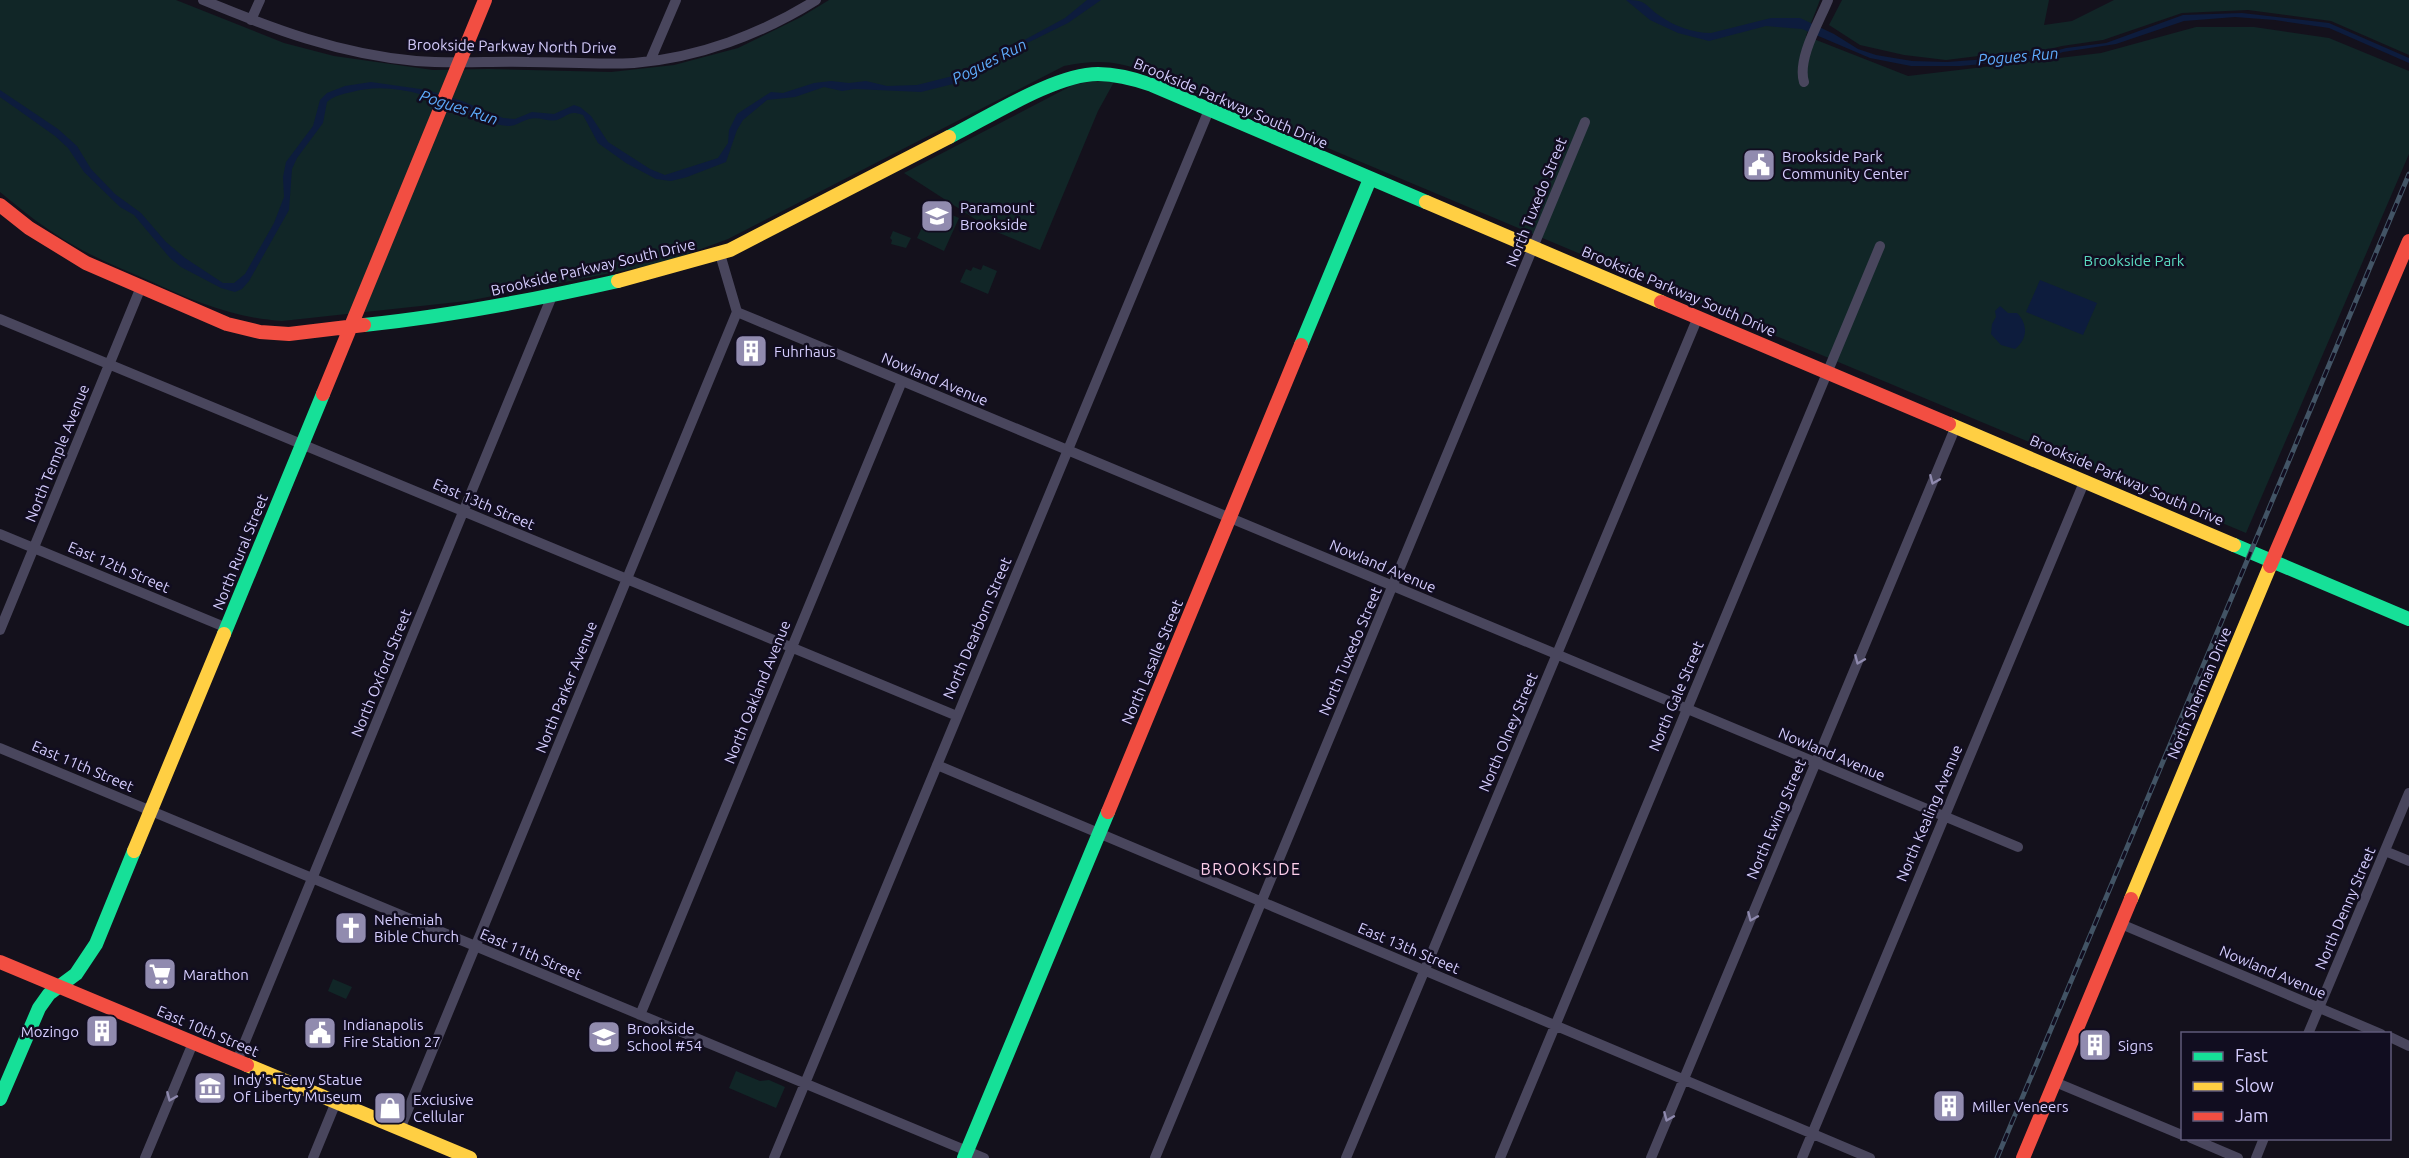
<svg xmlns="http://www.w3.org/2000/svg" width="2409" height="1158" viewBox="0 0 2409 1158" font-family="Ubuntu,sans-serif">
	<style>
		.green { fill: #112627 }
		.water { fill: #0d1c3d }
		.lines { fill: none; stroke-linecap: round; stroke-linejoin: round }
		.street { stroke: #49465d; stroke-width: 10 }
		.fast { stroke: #16e098; stroke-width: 14 }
		.slow { stroke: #ffcf43; stroke-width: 14 }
		.jam { stroke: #f24e42; stroke-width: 14 }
		.rail-casing { stroke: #425465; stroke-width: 5 }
		.rail { stroke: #110d20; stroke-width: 3; stroke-dasharray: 9; stroke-linecap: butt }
		.oneway { stroke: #8f8aae }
		.labels { text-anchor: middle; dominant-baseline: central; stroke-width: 5; stroke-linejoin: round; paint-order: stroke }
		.street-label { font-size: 15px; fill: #d5cdfe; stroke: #110d20 }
		.poi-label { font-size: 15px; fill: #d5cdfe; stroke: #110d20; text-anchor: start }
		.park-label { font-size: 15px; fill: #5bdcc1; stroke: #110d20 }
		.water-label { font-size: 16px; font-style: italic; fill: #5dabfb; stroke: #110d20 }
		.neighbourhood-label { font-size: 16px; letter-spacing: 1.5px; fill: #fecfeb; stroke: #110d20 }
	</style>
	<rect width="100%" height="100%" fill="#14111c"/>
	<path class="green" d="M0 0H176L284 43 334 56 433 70 488 69 611 72 674 65 738 48 801 17 829 0H1820L1806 36 1908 76 2101 53 2196 27H2254L2329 38 2409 71V154L2246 533 1144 71C1114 60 1095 60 1064 66L728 239 663 263 467 301 282 321C235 318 193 301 150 281 125 270 99 260 75 246 48 231 24 212 0 192Z
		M1842 0H2049L2044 25 2072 21 2114 0H2409V55L2331 21 2248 10 2182 13 2103 40 2062 46 2029 54 2003 53 1946 60 1904 55 1860 45 1829 25Z
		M1093 81 1114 82 1098 111 1040 250 992 230 904 173 1073 85Z
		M932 206 959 218 944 251 917 238Z
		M893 231 911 238 906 248 891 244 892 240 890 238Z
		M983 265 997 271 988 294 960 282 966 269 971 271 973 267 981 270Z
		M333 979 352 987 346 999 328 991Z
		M736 1071 760 1081 769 1080 785 1087 776 1108 729 1088Z"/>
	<path class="water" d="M1087 0H1101L1068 23 1017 48 957 83 921 92 855 89 842 91 824 87 795 97 767 100 743 120 737 130 726 162 687 177 671 181 656 179 626 163 598 143 583 115C568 110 569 116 557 120 549 122 538 116 529 119 521 121 517 126 508 126 491 125 475 116 460 109 428 94 387 82 352 92 343 94 333 96 327 102L323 123 297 158 292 169 289 210 249 281 242 289 235 292 221 288 181 267 170 258 134 215 120 207 84 172 68 148 55 136 0 97V90L58 129 77 146 91 169 115 194 141 213 166 242 185 258 223 283H234L245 274 274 223 284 197 283 177 286 162 313 126 320 100 327 93 345 86 371 82 427 90 462 101 503 118 515 119 532 112 554 114 574 105 580 107 591 116 608 142 650 169 665 175 718 158 728 143 729 130 737 114 771 92 783 93 814 83 831 81 849 83 866 81 887 86 917 85 961 74 1065 18Z
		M1626 0C1648 0 1644 5 1660 16 1674 26 1693 33 1711 33L1771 18H1800L1834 34 1858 49 1876 55 1912 61 1947 62 2041 55 2066 48 2106 43 2183 15 2242 13 2329 23 2409 58V63L2329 28 2275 20 2235 17 2184 21 2116 44 2063 52 2041 59 1960 66H1911L1870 58 1802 29 1766 26 1709 41 1678 33 1650 20Z
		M2040 280 2097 303 2083 335 2026 312Z
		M2000 306 2008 313H2017C2028 324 2028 339 2015 349L2001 345 1991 334 1992 324 1996 317 1995 311Z"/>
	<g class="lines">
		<path class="street" d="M203 0C273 29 339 54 416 61 453 64 492 61 529 62 564 62 599 65 634 63 698 58 762 34 816 0
			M251 20 260 0
			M650 61 676 0
			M1804 82C1797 59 1819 22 1828 0
			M737 312 2018 847
			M0 319 957 716
			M0 534 227 628
			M0 630 141 287
			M0 748 984 1158
			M937 765 1870 1158
			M2385 851 2409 861
			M2121 924 2381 1034
			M640 1015 902 381
			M2308 1034 2409 793
			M2390 1037 2409 1046
			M237 1061 552 296
			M2055 1082 2182 1135
			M400 1129 737 312 720 254
			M2191 1138 2238 1158
			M145 1158 193 1043
			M313 1158 336 1102
			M774 1158 1209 110
			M1155 1158 1585 122
			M1346 1158 1698 317
			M1500 1158 1880 246
			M1651 1158 1956 426
			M1802 1158 2085 480
			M2256 1158 2264 1138"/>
		<path class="fast" d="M949 137C989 117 1055 74 1098 74 1117 74 1135 79 1152 85L1426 202
			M364 325C450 316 534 300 618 281
			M1301 345 1370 179
			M2234 545 2409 619
			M224 634 323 394
			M0 1099 39 1008 49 994 76 974 96 944 134 851
			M964 1158 1108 812"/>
		<path class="slow" d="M1426 202 1661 302
			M618 281 730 250 949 137
			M1949 424 2234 545
			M134 851 224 634
			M2131 899 2270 566
			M247 1065 470 1158"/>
		<path class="jam" d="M0 205 29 228 86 263 227 324 260 332 289 334 364 325
			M1661 302 1949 424
			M323 394 485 0
			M2270 566 2409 241
			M1108 812 1301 345
			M0 962 247 1065
			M2023 1158 2131 899"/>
		<g class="rail-casing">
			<path id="rail" d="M1997 1158 2409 174"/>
		</g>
		<use href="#rail" class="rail"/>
	</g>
	<defs><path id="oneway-chevron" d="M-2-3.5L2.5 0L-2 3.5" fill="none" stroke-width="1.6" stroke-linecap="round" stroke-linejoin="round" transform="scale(1.5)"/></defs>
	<g class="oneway">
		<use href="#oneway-chevron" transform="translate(1934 480) rotate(113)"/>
		<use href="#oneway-chevron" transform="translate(1859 660) rotate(113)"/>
		<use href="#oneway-chevron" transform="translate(1752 917) rotate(113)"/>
		<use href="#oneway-chevron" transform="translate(171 1097) rotate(113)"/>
		<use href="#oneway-chevron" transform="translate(1668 1117) rotate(113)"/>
	</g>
	<defs>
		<g id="civic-square" transform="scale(1.725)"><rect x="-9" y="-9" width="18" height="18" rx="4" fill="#918baf" stroke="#110d20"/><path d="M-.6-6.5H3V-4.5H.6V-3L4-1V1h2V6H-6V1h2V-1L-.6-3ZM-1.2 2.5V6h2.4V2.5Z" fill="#fff"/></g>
		<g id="school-square" transform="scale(1.725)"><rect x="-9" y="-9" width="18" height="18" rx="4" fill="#918baf" stroke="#110d20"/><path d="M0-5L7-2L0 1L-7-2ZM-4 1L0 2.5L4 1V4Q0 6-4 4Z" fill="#fff"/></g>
		<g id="building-square" transform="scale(1.725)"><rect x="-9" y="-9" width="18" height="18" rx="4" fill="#918baf" stroke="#110d20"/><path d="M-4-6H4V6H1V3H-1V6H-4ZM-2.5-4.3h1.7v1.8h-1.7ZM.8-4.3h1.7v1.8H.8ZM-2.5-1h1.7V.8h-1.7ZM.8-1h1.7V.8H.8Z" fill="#fff"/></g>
		<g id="church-square" transform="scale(1.725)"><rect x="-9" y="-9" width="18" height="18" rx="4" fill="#918baf" stroke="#110d20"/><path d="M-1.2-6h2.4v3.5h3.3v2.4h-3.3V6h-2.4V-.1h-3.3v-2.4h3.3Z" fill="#fff"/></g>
		<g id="supermarket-square" transform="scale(1.725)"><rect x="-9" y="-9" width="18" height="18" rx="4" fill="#918baf" stroke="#110d20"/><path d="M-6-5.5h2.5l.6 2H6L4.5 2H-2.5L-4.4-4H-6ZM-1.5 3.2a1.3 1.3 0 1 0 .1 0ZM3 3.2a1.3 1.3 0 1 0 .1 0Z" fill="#fff"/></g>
		<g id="museum-square" transform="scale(1.725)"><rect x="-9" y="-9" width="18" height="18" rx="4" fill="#918baf" stroke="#110d20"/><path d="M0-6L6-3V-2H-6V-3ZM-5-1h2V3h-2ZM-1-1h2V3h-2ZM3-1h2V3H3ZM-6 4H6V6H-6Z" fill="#fff"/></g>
		<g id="shop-square" transform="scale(1.725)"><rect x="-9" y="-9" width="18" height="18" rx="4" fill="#918baf" stroke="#110d20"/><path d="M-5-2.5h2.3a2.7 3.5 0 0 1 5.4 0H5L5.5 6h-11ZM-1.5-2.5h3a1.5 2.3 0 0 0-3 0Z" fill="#fff"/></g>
	</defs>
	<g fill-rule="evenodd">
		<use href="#civic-square" x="1759" y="165"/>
		<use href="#school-square" x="937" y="216"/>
		<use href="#building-square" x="751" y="351"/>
		<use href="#church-square" x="351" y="928"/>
		<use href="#supermarket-square" x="160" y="974"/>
		<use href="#building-square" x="102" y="1031"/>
		<use href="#civic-square" x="320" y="1033"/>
		<use href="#school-square" x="604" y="1037"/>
		<use href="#building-square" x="2095" y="1045"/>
		<use href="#museum-square" x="210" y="1088"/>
		<use href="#building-square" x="1949" y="1106"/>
		<use href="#shop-square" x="390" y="1108"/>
	</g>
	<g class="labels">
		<g class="street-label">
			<text transform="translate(512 46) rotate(1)">Brookside Parkway North Drive</text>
			<text transform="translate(1231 103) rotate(23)">Brookside Parkway South Drive</text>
			<text transform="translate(1536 202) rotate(-68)">North Tuxedo Street</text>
			<text transform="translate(593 267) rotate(-13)">Brookside Parkway South Drive</text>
			<text transform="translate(1679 291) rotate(23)">Brookside Parkway South Drive</text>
			<text transform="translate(935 379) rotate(23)">Nowland Avenue</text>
			<text transform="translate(57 453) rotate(-68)">North Temple Avenue</text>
			<text transform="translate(2127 480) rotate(23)">Brookside Parkway South Drive</text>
			<text transform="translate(484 504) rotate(23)">East 13th Street</text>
			<text transform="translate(240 552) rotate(-68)">North Rural Street</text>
			<text transform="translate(1383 566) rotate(23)">Nowland Avenue</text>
			<text transform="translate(119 567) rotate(23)">East 12th Street</text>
			<text transform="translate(977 628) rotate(-67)">North Dearborn Street</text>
			<text transform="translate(1350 651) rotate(-67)">North Tuxedo Street</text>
			<text transform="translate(1152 662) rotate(-67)">North Lasalle Street</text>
			<text transform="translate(381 673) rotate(-68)">North Oxford Street</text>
			<text transform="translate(566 687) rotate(-68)">North Parker Avenue</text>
			<text transform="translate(757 692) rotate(-68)">North Oakland Avenue</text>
			<text transform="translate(2199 693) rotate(-67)">North Sherman Drive</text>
			<text transform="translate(1676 696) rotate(-67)">North Gale Street</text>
			<text transform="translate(1508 732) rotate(-67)">North Olney Street</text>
			<text transform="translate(1832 754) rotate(23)">Nowland Avenue</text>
			<text transform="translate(83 766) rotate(23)">East 11th Street</text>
			<text transform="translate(1929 813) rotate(-67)">North Kealing Avenue</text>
			<text transform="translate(1776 819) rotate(-67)">North Ewing Street</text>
			<text transform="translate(2345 908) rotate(-67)">North Denny Street</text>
			<text transform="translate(1409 948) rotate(23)">East 13th Street</text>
			<text transform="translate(531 954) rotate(23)">East 11th Street</text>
			<text transform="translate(2273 972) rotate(23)">Nowland Avenue</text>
			<text transform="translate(208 1031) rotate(23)">East 10th Street</text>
		</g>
		<g class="poi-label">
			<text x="1782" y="156">Brookside Park<tspan x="1782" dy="17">Community Center</tspan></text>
			<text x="960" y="207">Paramount<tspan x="960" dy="17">Brookside</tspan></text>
			<text x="774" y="351">Fuhrhaus</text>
			<text x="374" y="919">Nehemiah<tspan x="374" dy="17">Bible Church</tspan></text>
			<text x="183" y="974">Marathon</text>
			<text x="343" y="1024">Indianapolis<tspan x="343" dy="17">Fire Station 27</tspan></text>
			<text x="627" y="1028">Brookside<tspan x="627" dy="17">School #54</tspan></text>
			<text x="79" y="1031" text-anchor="end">Mozingo</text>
			<text x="2118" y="1045">Signs</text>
			<text x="233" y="1079">Indy's Teeny Statue<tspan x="233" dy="17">Of Liberty Museum</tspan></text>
			<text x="413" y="1099">Exciusive<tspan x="413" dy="17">Cellular</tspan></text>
			<text x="1972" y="1106">Miller Veneers</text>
		</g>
		<g class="park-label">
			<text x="2134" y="260">Brookside Park</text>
		</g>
		<g class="water-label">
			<text transform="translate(2018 56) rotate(-5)">Pogues Run</text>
			<text transform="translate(989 61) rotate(-27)">Pogues Run</text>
			<text transform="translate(459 107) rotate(18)">Pogues Run</text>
		</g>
		<g class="neighbourhood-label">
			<text x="1251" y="869">BROOKSIDE</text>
		</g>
	</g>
	<rect x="2181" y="1032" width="210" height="108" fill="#110d20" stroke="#5f5a79" stroke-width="1.5"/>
	<rect x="2193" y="1052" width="30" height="9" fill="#16e098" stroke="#5f5a79" stroke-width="1.5"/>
	<text x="2235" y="1062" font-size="18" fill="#d5cdfe">Fast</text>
	<rect x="2193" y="1082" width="30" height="9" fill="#ffcf43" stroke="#5f5a79" stroke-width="1.5"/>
	<text x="2235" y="1092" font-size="18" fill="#d5cdfe">Slow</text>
	<rect x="2193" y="1112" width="30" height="9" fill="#f24e42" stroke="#5f5a79" stroke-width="1.5"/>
	<text x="2235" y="1122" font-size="18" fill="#d5cdfe">Jam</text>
</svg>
